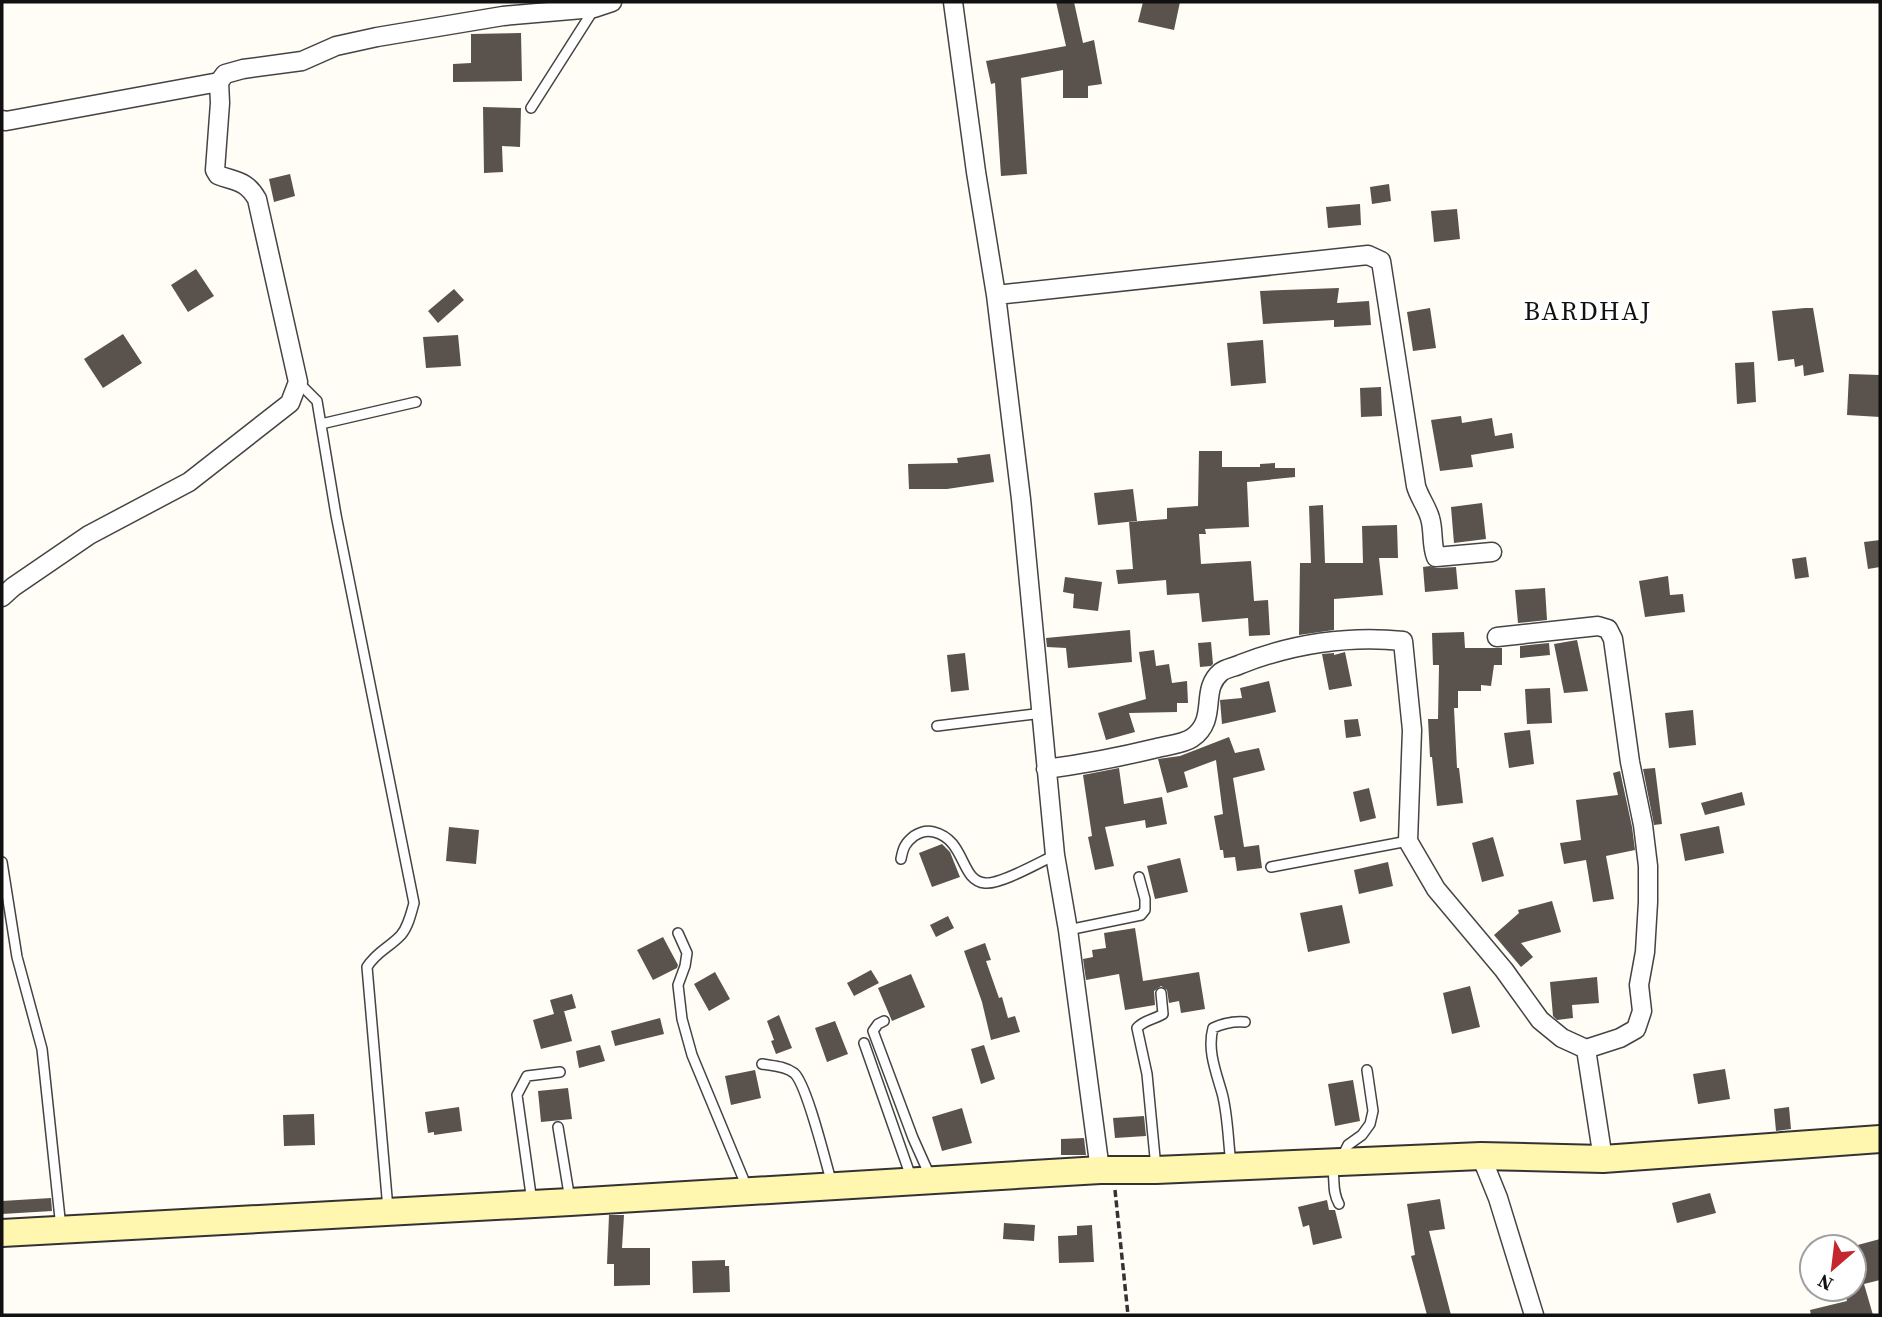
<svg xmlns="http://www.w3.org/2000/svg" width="1882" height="1317" viewBox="0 0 1882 1317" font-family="'Source Serif 4',serif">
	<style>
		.building { fill: #5a524d }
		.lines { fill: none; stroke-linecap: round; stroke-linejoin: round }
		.lane-casing { stroke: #444; stroke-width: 12 }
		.street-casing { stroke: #444; stroke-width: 21 }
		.secondary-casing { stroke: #333; stroke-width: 30 }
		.path { stroke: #333; stroke-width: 3.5; stroke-dasharray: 7 3.5; stroke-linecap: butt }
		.lane { stroke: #fff; stroke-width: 9 }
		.street { stroke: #fff; stroke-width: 18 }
		.secondary { stroke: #fff6b0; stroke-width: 26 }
		.labels { text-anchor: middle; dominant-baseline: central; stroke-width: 7; stroke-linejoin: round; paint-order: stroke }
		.quarter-label { font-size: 26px; letter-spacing: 2px; fill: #111; stroke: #fff }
	</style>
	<rect width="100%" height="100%" fill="#fffdf5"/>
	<path class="building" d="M1056 2H1074L1083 43 1094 40 1102 84 1088 86V98H1063V70L1021 78 1027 174 1001 176 995 83 991 84 986 61 1066 46Z
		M1143 2H1180L1174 30 1138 22Z
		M521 33 522 81 453 82V64L471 63V34Z
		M483 107 521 108 520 147 502 146 503 172 484 173Z
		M290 174 295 196 274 202 269 179Z
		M1389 184 1391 201 1372 204 1370 187Z
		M1360 204 1361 225 1328 228 1326 207Z
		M1457 209 1460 239 1434 242 1431 211Z
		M196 269 214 296 188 312 171 285Z
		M1339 288 1337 303 1369 301 1371 325 1334 327V320L1263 324 1260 291Z
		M454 289 464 300 438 323 428 311Z
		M1430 308 1436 348 1413 351 1407 312Z
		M1805 308H1813L1824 372 1804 376 1803 365 1795 367 1794 359 1778 361 1772 311Z
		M123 334 142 363 103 388 84 359Z
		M458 335 461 366 426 368 423 337Z
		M1263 340 1266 383 1231 386 1227 343Z
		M1754 362 1756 402 1737 404 1735 363Z
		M1849 374 1880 375V417L1847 415Z
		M1381 387 1382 416 1361 417 1360 388Z
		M1461 416 1462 423 1492 418 1495 436 1512 433 1514 448 1471 455 1473 467 1440 471 1431 420Z
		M1199 451H1222V467H1260V464L1275 463V468H1295V477L1247 482 1249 527 1205 529 1206 534H1199L1201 564 1251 561 1254 601 1268 600 1270 635 1249 636 1248 618 1202 622 1199 593 1167 595 1166 580 1118 584 1116 570 1133 569 1129 522 1167 519V508L1198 506Z
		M990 454 994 482 947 489H909L908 464 958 463 957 458Z
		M1133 489 1137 521 1098 525 1094 493Z
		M1482 503 1486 539 1454 543 1451 507Z
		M1323 505 1325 563H1363L1362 526 1397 525 1398 558H1379L1383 595 1334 599V630L1299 635 1300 563H1311L1309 506Z
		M1880 540V567L1868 569 1864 542Z
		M1806 557 1809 577 1795 579 1792 559Z
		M1430 566 1437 568 1456 567 1458 589 1425 592 1423 567Z
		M1668 576 1670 595 1683 594 1685 612 1645 617 1639 581Z
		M1065 577 1102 582 1098 611 1073 608 1074 594 1063 592Z
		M1545 588 1547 620 1518 623 1515 590Z
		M1130 630 1132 662 1068 668 1066 648 1047 647 1046 638Z
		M1464 632 1465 648H1502V665H1494L1491 686 1481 685V691H1458V708H1454L1457 768H1459L1463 803 1437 806 1432 757H1430L1428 719H1438L1439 665H1433L1432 633Z
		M1577 640 1588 691 1564 693 1554 644Z
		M1211 642 1213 664 1211 666 1200 667 1198 643Z
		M1549 643 1550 655 1520 658V646Z
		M1154 650 1156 666 1169 664 1172 683 1187 681 1188 703H1177V712L1129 713 1135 732 1106 740 1098 713 1146 699 1139 652Z
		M1345 652 1352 686 1329 690 1322 654 1334 653V655Z
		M965 653 969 690 951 692 947 655Z
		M1269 681 1276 712 1222 724 1220 700 1242 698 1240 688Z
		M1550 688 1552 723 1527 724 1525 689Z
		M1693 710 1696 745 1669 748 1665 713Z
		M1358 719 1361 736 1346 738 1344 720Z
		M1530 730 1534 764 1509 768 1504 733Z
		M1229 737 1235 753 1259 748 1265 770 1233 778 1244 847 1259 845 1262 868 1237 871 1235 857 1224 858 1223 850H1220L1214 816 1223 814 1216 760 1184 772 1188 787 1167 793 1158 759 1180 756Z
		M1119 768 1124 804 1162 797 1167 824 1146 828 1145 820 1105 827 1114 866 1095 870 1088 837 1092 836 1083 775Z
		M1655 768 1662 824 1654 825 1643 769Z
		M1620 771 1632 827 1635 850 1606 856 1614 899 1593 902 1586 860 1564 864 1560 843 1581 840 1576 800 1618 795 1613 773Z
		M1369 788 1376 818 1360 822 1353 792Z
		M1742 792 1745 805 1705 815 1701 803Z
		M1719 826 1724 853 1685 861 1680 834Z
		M449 827 479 830 476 864 446 861Z
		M1493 837 1504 876 1482 882 1472 843Z
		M942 844 950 852 960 877 932 887 919 853Z
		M1180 858 1188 892 1155 899 1147 866Z
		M1388 862 1393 886 1359 894 1354 870Z
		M1552 901 1561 932 1521 943 1533 957 1521 967 1494 935 1519 913 1518 910Z
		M1342 905 1350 943 1308 952 1300 913Z
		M948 916 954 928 936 937 930 925Z
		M1135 928 1143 981 1199 972 1205 1009 1181 1013 1179 1001 1169 1003 1167 990 1161 986 1154 991 1155 1005 1125 1010 1119 974 1086 980 1083 959 1093 957 1092 950 1106 948 1104 933Z
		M663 937 678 965 677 968 653 980 637 950Z
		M985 943 991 960 986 961 999 998 1002 997 1008 1018 1015 1016 1020 1032 991 1040 982 1002 964 951Z
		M871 970 879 983 854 996 847 983Z
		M715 972 730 999 709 1011 694 984Z
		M911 974 925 1007 892 1021 878 988Z
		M1597 977 1599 1003 1572 1005 1573 1018 1557 1020 1553 1016 1550 982Z
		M1470 986 1480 1027 1452 1034 1443 993Z
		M572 994 576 1008 554 1014 550 1000Z
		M564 1011 572 1041 541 1049 533 1020Z
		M779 1015 792 1048 776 1054 771 1041 774 1040 767 1021Z
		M660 1018 664 1034 615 1046 611 1031Z
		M835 1021 848 1054 827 1062 815 1028Z
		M600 1045 605 1061 579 1068 576 1051Z
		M984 1045 995 1079 981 1084 971 1049Z
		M1725 1069 1730 1099 1698 1104 1693 1074Z
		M755 1070 761 1098 731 1105 725 1076Z
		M1353 1080 1360 1121 1335 1126 1328 1084Z
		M568 1088 572 1119 541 1122 538 1091Z
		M459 1107 462 1131 434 1135V1132L428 1133 425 1112Z
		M1789 1107 1791 1129 1776 1131 1774 1109Z
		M962 1108 972 1143 942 1151 932 1117Z
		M314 1114 315 1145 284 1146 283 1115Z
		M1144 1116 1146 1136 1115 1138 1113 1118Z
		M1084 1138 1086 1155H1061V1139Z
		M1710 1193 1716 1213 1677 1223 1672 1203Z
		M51 1198 52 1211 2 1214V1201Z
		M1440 1199 1445 1229 1429 1231 1451 1315H1427L1411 1256 1415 1255 1407 1204Z
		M1327 1200 1329 1210H1335L1342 1238 1313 1245 1309 1225 1303 1227 1298 1207Z
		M609 1215H624L622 1248H650V1285L614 1286V1264H607Z
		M1004 1223 1035 1225 1034 1241 1003 1239Z
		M1092 1225 1094 1262 1059 1263 1058 1236 1077 1235V1226Z
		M1880 1239V1280L1864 1284 1873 1315H1811L1810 1310 1847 1301 1844 1289H1854V1246Z
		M725 1260V1266H729L730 1292 693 1293 692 1261Z"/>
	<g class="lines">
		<g class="lane-casing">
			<path id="lane" d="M531 108 594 9
				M298 382 317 401 336 515 414 903C411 914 408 927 401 935 389 948 377 951 367 967L388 1209
				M321 424 416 402
				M937 726 1043 713
				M901 859C903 848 905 843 914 836 920 832 927 830 934 832 966 840 960 881 985 883 1000 885 1040 862 1055 855
				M2 862 17 957 42 1049 61 1228
				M1271 867 1408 841
				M1068 930 1141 915 1145 910V899L1139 877
				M678 933 687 953 685 966 678 985 682 1019 692 1055 748 1190
				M884 1021 878 1024 873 1031 913 1138 930 1176
				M864 1043 911 1177
				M762 1064C773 1066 785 1066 794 1073 807 1084 826 1164 832 1184
				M558 1127 570 1200
				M1341 1159 1348 1145 1362 1135 1370 1124 1373 1111 1367 1070
				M1231 1164C1228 1141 1228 1115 1222 1093 1216 1072 1207 1050 1213 1028 1224 1023 1233 1021 1245 1022
				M1332 1167C1336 1181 1331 1189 1339 1204
				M1156 1168 1147 1074 1137 1028C1144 1020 1153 1020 1163 1014L1161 993
				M532 1202 517 1095 527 1076 560 1072"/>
		</g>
		<g class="street-casing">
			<path id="street" d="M953 2 976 172 996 295 1021 499 1055 855 1068 930 1100 1170
				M2 120 6 121 219 82
				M996 295 1368 255 1381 261 1416 486C1419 497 1427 507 1430 518 1434 531 1431 544 1436 557L1492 552
				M2 597 13 587 89 535 189 482 290 403 298 382 257 199C246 180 236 182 218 175L215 170 220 103 219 82 225 74 243 69 302 61 336 46 377 37 503 16 594 8 612 2
				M1497 637 1598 626 1608 629 1613 639 1630 762 1643 825 1648 866V902L1645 952 1639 985 1642 1011 1636 1029 1620 1038 1586 1049
				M1046 769C1084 764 1120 757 1157 748 1168 745 1183 744 1192 738 1219 719 1199 690 1221 672 1226 668 1235 667 1241 664 1292 644 1349 635 1403 641L1412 730 1408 841 1436 889 1504 970 1540 1020 1562 1038 1586 1049 1603 1159
				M1481 1156 1498 1198 1534 1315"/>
		</g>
		<g class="secondary-casing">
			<path id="secondary" d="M2 1233 570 1202 1100 1170H1156L1481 1156 1603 1159 1880 1139"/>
		</g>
		<path class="path" d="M1115 1190 1128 1315"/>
		<use href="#lane" class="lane"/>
		<use href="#street" class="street"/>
		<use href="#secondary" class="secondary"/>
	</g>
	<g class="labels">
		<g class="quarter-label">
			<text x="1588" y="311">BARDHAJ</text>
		</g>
	</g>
	<rect width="1882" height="1317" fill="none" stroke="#111111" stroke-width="7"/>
	<g transform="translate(1833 1268) rotate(208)"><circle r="33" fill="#ffffff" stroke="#a0a0a0" stroke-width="2"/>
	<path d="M0-5L12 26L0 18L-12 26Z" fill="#c4262e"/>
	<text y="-10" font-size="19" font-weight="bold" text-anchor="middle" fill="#111111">N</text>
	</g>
</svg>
